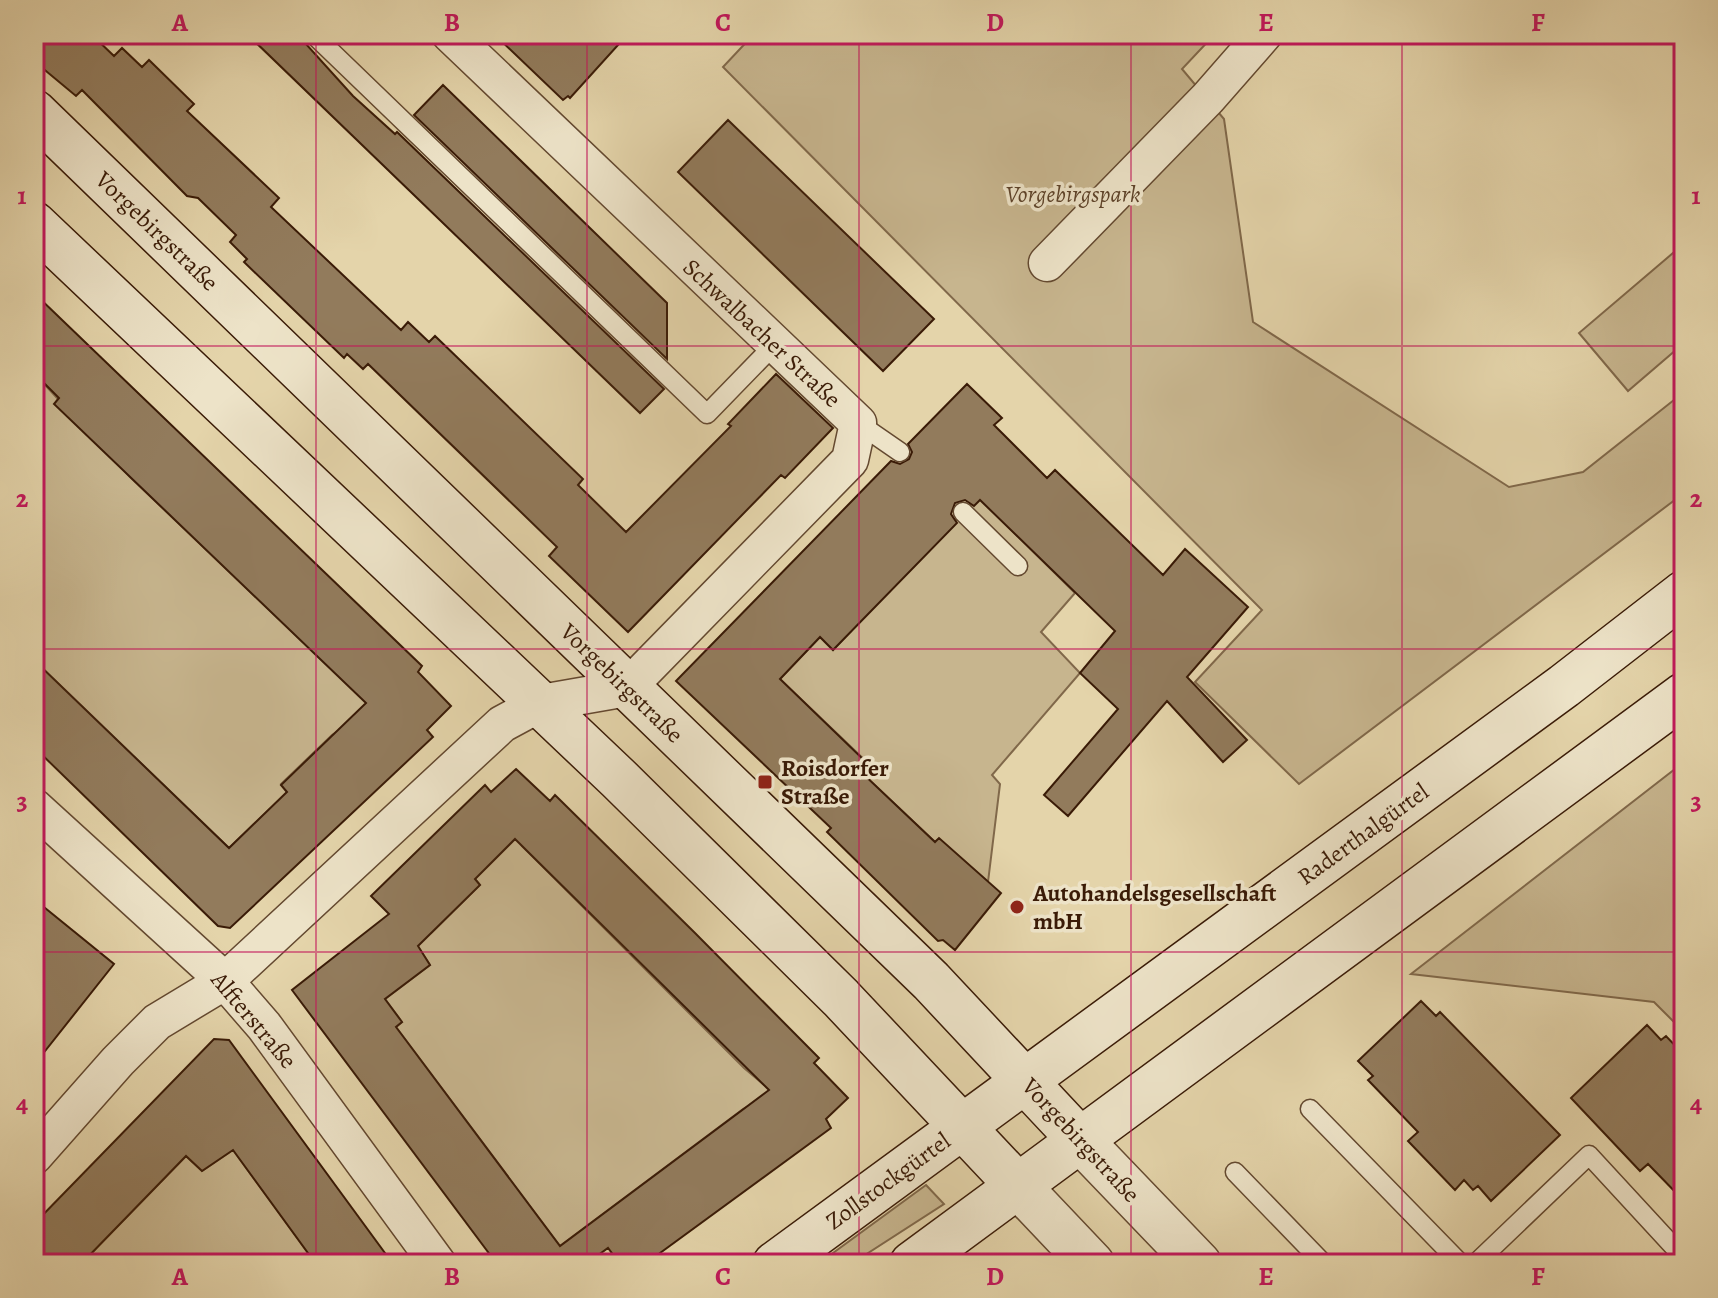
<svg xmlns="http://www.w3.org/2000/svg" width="1718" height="1298" viewBox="0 0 1718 1298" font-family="Alegreya,serif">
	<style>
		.green { fill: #c7b58e; stroke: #80684a; stroke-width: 2 }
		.building { fill: #927b5c; stroke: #3a1b07; stroke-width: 2; fill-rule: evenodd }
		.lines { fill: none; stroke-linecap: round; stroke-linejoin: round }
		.service-casing { stroke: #644930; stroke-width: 21 }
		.minor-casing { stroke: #644930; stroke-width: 39 }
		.tertiary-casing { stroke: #644930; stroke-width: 47 }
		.secondary-casing { stroke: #3a1b07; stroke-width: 47 }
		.service { stroke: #ede3c8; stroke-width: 18 }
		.minor { stroke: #ede3c8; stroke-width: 36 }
		.tertiary { stroke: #ede3c8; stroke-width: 44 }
		.secondary { stroke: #ede3c8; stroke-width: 44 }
		.grid { fill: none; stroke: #c2185b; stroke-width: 2; stroke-opacity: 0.55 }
		.poi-dot { fill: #8f2418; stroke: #ede3c8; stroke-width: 3 }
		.labels { text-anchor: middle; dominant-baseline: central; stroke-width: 7; stroke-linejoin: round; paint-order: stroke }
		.park-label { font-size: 24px; font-style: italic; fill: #5d4229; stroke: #ede3c8 }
		.street-label { font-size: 24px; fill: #3a1b07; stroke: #ede3c8 }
		.poi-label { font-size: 24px; font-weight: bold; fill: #3a1b07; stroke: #ede3c8; text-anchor: start }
		.neatline { fill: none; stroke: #c2185b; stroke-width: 3 }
		.grid-label { font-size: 26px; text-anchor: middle; font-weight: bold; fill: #c2185b }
	</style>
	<rect width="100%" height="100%" fill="#e4d4aa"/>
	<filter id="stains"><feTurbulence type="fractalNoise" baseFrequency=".0025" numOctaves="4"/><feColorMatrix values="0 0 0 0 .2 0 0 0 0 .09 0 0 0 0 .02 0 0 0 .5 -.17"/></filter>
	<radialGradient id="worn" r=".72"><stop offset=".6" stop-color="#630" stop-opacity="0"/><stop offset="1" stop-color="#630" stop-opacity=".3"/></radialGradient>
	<path class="green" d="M754 34H1215L1182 69 1224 119 1253 322 1509 487 1583 472 1684 392V493L1299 784 1195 682 1262 610 723 67Z
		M1673 253 1684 266V343L1628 391 1579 333Z
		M34 373 130 477 330 668 384 700 332 735 281 784 287 792 229 848 34 660Z
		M978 497 1075 593 1041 632 1080 673 992 775 1000 784 988 882 939 839 935 842 861 772 868 763 780 679 820 637 833 650Z
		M1684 762V1032L1654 1002 1411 974Z
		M519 835 522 846 744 1068 764 1085 779 1091 743 1109 560 1246 396 1027 402 1022 385 999 430 965 413 939 431 933 480 885 475 879Z
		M233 1150 316 1264H81L186 1156 202 1171Z
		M926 1185 944 1204 851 1264H818Z"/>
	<path class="building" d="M34 34H91L114 56 122 48 142 67 149 60 194 104 187 111 279 198 271 207 401 330 408 322 429 342 435 336 583 479 578 485 626 532 731 426 728 424 776 374 833 428 785 478 781 475 628 632 549 556 557 547 368 364 363 369 347 354 344 358 244 262 247 259 230 242 236 235 198 198 187 196 82 90 76 96 34 61Z
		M247 34H301L305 43 353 96 395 134 397 132 664 389 640 413Z
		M494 34H628L570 98 568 96 563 100Z
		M443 85 667 303V359L414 115Z
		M728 120 934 319 883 371 678 172Z
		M34 293 422 666 418 672 451 706 427 730 433 737 230 928 218 926 34 747V660L229 848 287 792 281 785 366 703 54 404 59 398 34 373Z
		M967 384 1002 418 994 425 1047 478 1055 470 1163 575 1185 549 1248 607 1187 677 1247 740 1223 762 1167 701 1068 816 1044 795 1118 709 1080 673 1115 631 980 500 974 506 965 500 955 503 951 514 957 523 833 650 820 637 780 679 868 764 861 772 935 842 939 838 1001 893 955 950 943 940 938 941 827 832 831 828 676 681 891 461 900 464 909 459 912 452 908 444Z
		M516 769 550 801 555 795 695 933 819 1058 814 1063 848 1098 826 1119 831 1128 645 1264H620L608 1248 586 1264H497L292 990 389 914 371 896 485 785 491 792ZM515 839 769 1090 560 1246 396 1027 402 1022 385 999 430 965 418 946 480 885 475 879Z
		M34 899 114 964 34 1065Z
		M1421 1001 1436 1016 1440 1012 1560 1135 1491 1201 1478 1186 1473 1190 1464 1180 1455 1190 1408 1141 1418 1132 1368 1080 1373 1076 1358 1061Z
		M1647 1025 1661 1040 1666 1036 1684 1055V1201L1648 1164 1640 1171 1571 1098Z
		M214 1039 229 1040 393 1264H316L233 1150 202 1171 186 1156 81 1264H34V1224Z"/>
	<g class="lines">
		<g class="service-casing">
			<path id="service" d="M313 34 707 414 774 345
				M858 423 900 452
				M963 512 1018 566
				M1310 1109 1461 1264
				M1235 1172 1324 1264
				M1475 1264 1589 1155 1684 1258"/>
		</g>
		<g class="minor-casing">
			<path id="minor" d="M1047 263 1208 98 1264 34
				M34 807 225 981 264 1026 438 1264
				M34 1156 118 1061 157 1022 225 981 502 724 541 703 627 688 850 460 858 423 450 34"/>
		</g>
		<g class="tertiary-casing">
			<path id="tertiary" d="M1080 1140 1199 1264
				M1018 1186 1092 1264"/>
		</g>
		<g class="secondary-casing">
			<path id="secondary" d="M34 112 931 981 1080 1140
				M34 224 619 779 841 998 1018 1186
				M775 1264 1564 686 1684 593
				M912 1264 1684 695"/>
		</g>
		<use href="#service" class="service"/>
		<use href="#minor" class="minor"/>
		<use href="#tertiary" class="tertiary"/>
		<use href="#secondary" class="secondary"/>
	</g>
	<path class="grid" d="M316 34V1264M587 34V1264M859 34V1264M1131 34V1264M1402 34V1264M34 346H1684M34 649H1684M34 952H1684"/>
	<g class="poi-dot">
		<rect x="757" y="774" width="16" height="16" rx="4"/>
		<circle cx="1017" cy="907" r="8"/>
	</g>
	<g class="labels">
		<g class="park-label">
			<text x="1073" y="194">Vorgebirgspark</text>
		</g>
		<g class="street-label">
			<text transform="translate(157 231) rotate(44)">Vorgebirgstraße</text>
			<text transform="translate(762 333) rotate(43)">Schwalbacher Straße</text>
			<text transform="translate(622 683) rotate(44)">Vorgebirgstraße</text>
			<text transform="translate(1363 834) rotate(-36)">Raderthalgürtel</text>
			<text transform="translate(254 1020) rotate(50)">Alfterstraße</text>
			<text transform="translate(1081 1140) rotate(47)">Vorgebirgstraße</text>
			<text transform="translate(888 1181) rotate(-36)">Zollstockgürtel</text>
		</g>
		<g class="poi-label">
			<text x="781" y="768">Roisdorfer<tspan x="781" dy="28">Straße</tspan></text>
			<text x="1033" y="893">Autohandelsgesellschaft<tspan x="1033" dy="28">mbH</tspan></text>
		</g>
	</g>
	<rect width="1718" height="1298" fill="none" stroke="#e4d4aa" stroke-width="88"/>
	<rect x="44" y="44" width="1630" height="1210" class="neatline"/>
	<g class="grid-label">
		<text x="180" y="31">A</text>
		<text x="452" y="31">B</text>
		<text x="723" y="31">C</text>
		<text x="995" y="31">D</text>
		<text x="1266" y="31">E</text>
		<text x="1538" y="31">F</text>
		<text x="22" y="204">1</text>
		<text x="1696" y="204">1</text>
		<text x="22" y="507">2</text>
		<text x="1696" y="507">2</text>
		<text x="22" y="809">3</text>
		<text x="1696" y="809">3</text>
		<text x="22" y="1112">4</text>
		<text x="1696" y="1112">4</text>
		<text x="180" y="1285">A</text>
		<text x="452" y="1285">B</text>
		<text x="723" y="1285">C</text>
		<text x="995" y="1285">D</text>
		<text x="1266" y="1285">E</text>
		<text x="1538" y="1285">F</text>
	</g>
	<rect width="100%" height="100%" filter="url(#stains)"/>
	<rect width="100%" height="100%" fill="url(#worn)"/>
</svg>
